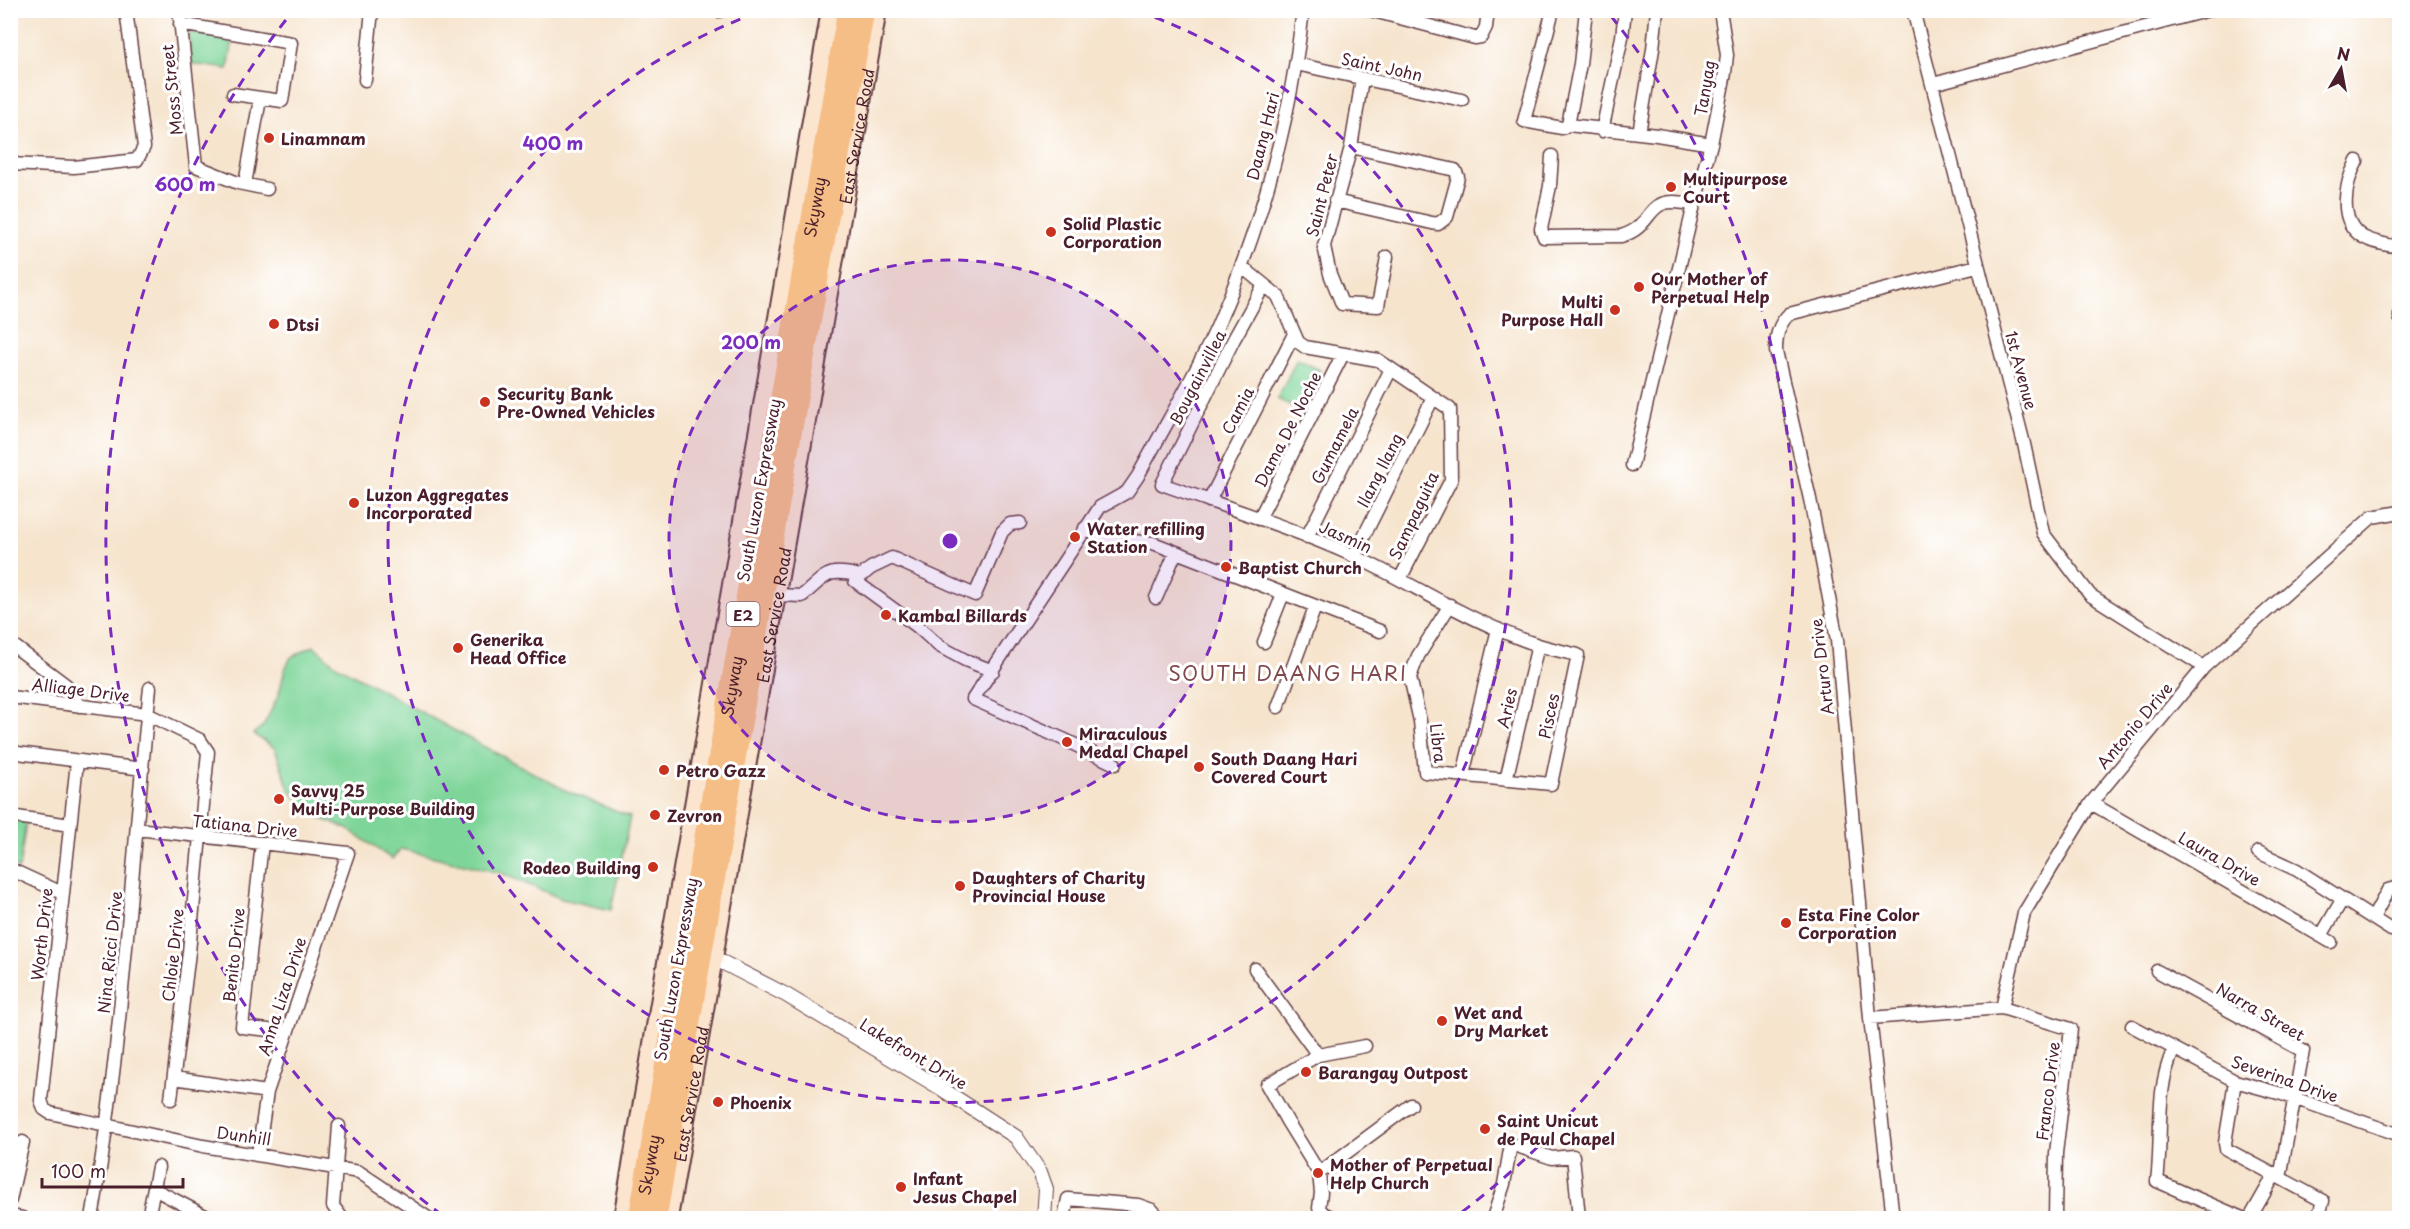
<svg xmlns="http://www.w3.org/2000/svg" width="2410" height="1229" viewBox="0 0 2410 1229" font-family="'Playpen Sans',sans-serif">
	<style>
		.green { fill: #7ed599; stroke: #647a62; stroke-width: 1.5 }
		.lines { fill: none; stroke-linecap: round; stroke-linejoin: round }
		.minor-casing { stroke: #643d43; stroke-width: 15 }
		.tertiary-casing { stroke: #643d43; stroke-width: 16 }
		.secondary-casing { stroke: #643d43; stroke-width: 20 }
		.motorway-casing { stroke: #643d43; stroke-width: 24 }
		.minor { stroke: #fff; stroke-width: 12 }
		.tertiary { stroke: #fff; stroke-width: 14 }
		.secondary { stroke: #fbe5cf; stroke-width: 16 }
		.motorway { stroke: #f6be87; stroke-width: 21 }
		.ring { fill: none; stroke: #7b2cbf; stroke-width: 3; stroke-dasharray: 10 8 }
		.poi-dot { fill: #c8321e; stroke: #fff; stroke-width: 2 }
		.labels { text-anchor: middle; dominant-baseline: central; stroke-width: 6; stroke-linejoin: round; paint-order: stroke }
		.shield { fill: #fff; stroke: #80626b; stroke-width: 1.5 }
		.shield-label { font-size: 15px; font-weight: bold; fill: #4a1f2b }
		.street-label { font-size: 16px; fill: #4a1f2b; stroke: #fff }
		.poi-label { font-size: 16px; font-weight: bold; fill: #4a1f2b; stroke: #fff; text-anchor: start }
		.quarter-label { font-size: 20px; letter-spacing: 1.5px; fill: #80494c; stroke: #fff }
		.centre { fill: #7b2cbf; stroke: #fff; stroke-width: 3 }
		.ring-label { font-size: 18px; text-anchor: middle; font-weight: bold; fill: #7b2cbf; stroke: #fff; stroke-width: 6; stroke-linejoin: round; paint-order: stroke }
	</style>
	<rect width="100%" height="100%" fill="#fff"/>
	<filter id="ink" filterUnits="userSpaceOnUse"><feTurbulence type="fractalNoise" baseFrequency=".0167" numOctaves="2"/><feDisplacementMap in="SourceGraphic" scale="12" xChannelSelector="R" yChannelSelector="G"/><feConvolveMatrix kernelMatrix="1 2 1 2 8 2 1 2 1" color-interpolation-filters="sRGB"/></filter>
	<filter id="wash" filterUnits="userSpaceOnUse"><feTurbulence type="fractalNoise" baseFrequency=".008" numOctaves="4" result="noise"/><feDisplacementMap in="SourceGraphic" scale="24" xChannelSelector="R" yChannelSelector="G"/><feGaussianBlur stdDeviation="1.35" result="paint"/><feColorMatrix in="noise" values="0 0 0 0 0 0 0 0 0 0 0 0 0 0 0 0 0 1.4 0 .05"/><feComposite in="paint" operator="in"/></filter>
	<g filter="url(#wash)">
		<rect width="100%" height="100%" fill="#f6e4cd"/>
		<path class="green" d="M188 32 233 40 228 69 192 64Z
			M1297 359 1320 370 1301 410 1277 399Z
			M314 646 336 665 468 738 569 792 630 817 611 910 562 899 501 873 401 849 392 859 346 828 315 816 289 789 275 748 253 734 264 725 279 694 285 669 291 657Z
			M10 819 26 822 19 869 11 865Z"/>
	</g>
	<g filter="url(#ink)">
		<g class="lines">
			<g class="minor-casing">
				<path id="minor" d="M179 10 196 166 238 183 267 189
					M1370 10 1475 38 1481 37 1486 27 1488 10
					M1553 10 1524 121 1562 128 1568 125
					M1586 10 1580 64 1568 125 1657 135 1711 144 1725 73 1727 55 1720 10
					M1913 10 2024 444 2043 533 2090 595 2204 667
					M719 11V10
					M180 24 291 43 282 101 233 94
					M1296 64 1462 100
					M1362 79 1351 147 1324 246 1330 274 1342 304 1378 306 1387 257
					M365 80 372 10
					M1933 84 2209 10
					M1602 131 1622 37 1625 10
					M1639 133 1653 49 1657 10
					M1552 156 1550 186 1541 229 1544 237 1621 236C1659 225 1641 192 1694 205
					M2357 161C2345 183 2337 221 2363 237 2374 243 2387 245 2400 247
					M10 164 74 167 137 160 144 147 126 10
					M245 184 260 99
					M1335 201 1432 223 1438 224 1447 217 1458 177 1455 170 1351 147
					M1241 266 1278 296 1298 342 1305 347 1378 360 1450 409 1451 480 1400 579
					M1264 285 1234 339 1162 484C1226 507 1292 528 1354 556 1415 585 1474 624 1538 645 1551 649 1565 652 1578 655L1551 784 1425 772 1420 721 1410 677 1418 656 1450 605
					M2400 314V318
					M1632 465 1694 205 1711 144
					M1209 501 1294 334
					M1259 519 1343 354
					M1085 528 1103 538 1153 543 1380 631
					M1307 537 1391 369
					M1354 556 1433 398
					M776 595 802 596C828 574 826 568 861 576
					M1156 598 1176 552
					M1264 642 1283 594
					M10 643 66 685 79 706
					M993 671 965 660 939 646 918 627 855 581 871 568 892 558 975 595 1002 532 1010 524 1020 523
					M10 697 147 714 200 740 208 752 189 952 171 1099
					M1278 707 1315 607
					M10 752 143 769
					M77 762 41 1100 44 1109 50 1113 203 1146 359 1172 428 1218
					M1115 764 1063 739 973 699 1100 507 1127 492 1138 476C1164 427 1194 378 1217 327 1261 226 1291 119 1303 10
					M1463 775 1498 629
					M1506 780 1538 645
					M2091 803 2331 942
					M10 816 70 825
					M137 829 348 853 267 1092 258 1154
					M262 843 242 1027 286 1032
					M2258 852 2297 870 2391 930
					M10 869 62 893
					M2373 918 2388 890 2395 888 2400 890
					M2321 936 2342 900
					M1255 969 1318 1055
					M2157 971 2303 1051 2280 1178
					M2002 1008 2024 913 2091 803 2204 667 2372 517 2400 512
					M1870 1018 2002 1008 2071 1029 2056 1153 2055 1218
					M2132 1026 2235 1081 2282 1094 2400 1135
					M2174 1049C2154 1091 2163 1137 2157 1181L2242 1218
					M174 1078 267 1092
					M2235 1081 2225 1143 2226 1149 2323 1201 2318 1218
					M339 1126 333 1206 342 1218
					M1319 1173 1411 1105
					M154 1189 209 1218
					M10 1200 23 1142
					M10 1216 22 1218
					M92 1218C123 1043 131 865 150 688
					M148 1218 158 1167
					M1064 1218 1068 1199 1138 1205 1152 1210 1160 1218
					M1333 1218 1323 1213 1319 1208 1321 1193 1319 1173 1287 1121 1267 1085 1318 1055 1365 1046
					M1493 1218 1504 1184 1511 1144 1552 1158 1573 1156 1579 1218
					M1893 1218 1870 1018 1837 640 1810 499 1776 351C1776 336 1778 325 1789 314L1977 266
					M2250 1218 2275 1174"/>
			</g>
			<g class="tertiary-casing">
				<path id="tertiary" d="M714 958 786 995 939 1087 1016 1137 1040 1172 1046 1189 1044 1218"/>
			</g>
			<g class="secondary-casing">
				<g id="secondary">
					<path d="M622 1218 830 10"/>
					<path id="s1" d="M669 1218 878 10"/>
				</g>
			</g>
			<g class="motorway-casing">
				<g id="motorway">
					<path id="s2" d="M639 1218 848 10"/>
					<path d="M656 1218 864 10"/>
				</g>
			</g>
			<use href="#minor" class="minor"/>
			<use href="#tertiary" class="tertiary"/>
			<use href="#secondary" class="secondary"/>
			<use href="#motorway" class="motorway"/>
		</g>
	</g>
	<circle cx="950" cy="541" r="281" fill="#7b2cbf" fill-opacity=".12"/>
	<g class="ring">
		<circle cx="950" cy="541" r="281"/>
		<path d="M1138 11A562 562 0 1 1 762 11"/>
		<path d="M442 1215A844 844 0 0 1 289 16M1611 16A844 844 0 0 1 1458 1215"/>
	</g>
	<g class="poi-dot">
		<circle cx="269" cy="138" r="6"/>
		<circle cx="1671" cy="187" r="6"/>
		<circle cx="1051" cy="232" r="6"/>
		<circle cx="1639" cy="287" r="6"/>
		<circle cx="1615" cy="310" r="6"/>
		<circle cx="274" cy="324" r="6"/>
		<circle cx="485" cy="402" r="6"/>
		<circle cx="354" cy="503" r="6"/>
		<circle cx="1075" cy="537" r="6"/>
		<circle cx="1226" cy="567" r="6"/>
		<circle cx="886" cy="615" r="6"/>
		<circle cx="458" cy="648" r="6"/>
		<circle cx="1067" cy="742" r="6"/>
		<circle cx="1199" cy="767" r="6"/>
		<circle cx="664" cy="770" r="6"/>
		<circle cx="279" cy="799" r="6"/>
		<circle cx="655" cy="815" r="6"/>
		<circle cx="653" cy="867" r="6"/>
		<circle cx="960" cy="886" r="6"/>
		<circle cx="1786" cy="923" r="6"/>
		<circle cx="1442" cy="1021" r="6"/>
		<circle cx="1306" cy="1072" r="6"/>
		<circle cx="718" cy="1102" r="6"/>
		<circle cx="1485" cy="1129" r="6"/>
		<circle cx="1318" cy="1173" r="6"/>
		<circle cx="901" cy="1187" r="6"/>
	</g>
	<g class="labels">
		<rect class="shield" x="726.5" y="602" width="33" height="24" rx="4.5"/>
		<g class="shield-label">
			<text x="743" y="614">E2</text>
		</g>
		<g class="street-label">
			<text transform="translate(1382 66) rotate(12)">Saint John</text>
			<text transform="translate(1704 88) rotate(-81)">Tanyag</text>
			<text transform="translate(171 90) rotate(-96)">Moss Street</text>
			<text stroke="none"><textPath href="#s1" startOffset="1098">East Service Road</textPath></text>
			<text transform="translate(1262 136) rotate(-76)">Daang Hari</text>
			<text transform="translate(1321 195) rotate(-76)">Saint Peter</text>
			<text stroke="none"><textPath href="#s2" startOffset="1026">Skyway</textPath></text>
			<text transform="translate(2022 370) rotate(75)">1st Avenue</text>
			<text transform="translate(1197 377) rotate(-63)">Bougainvillea</text>
			<text transform="translate(1237 410) rotate(-63)">Camia</text>
			<text transform="translate(1287 429) rotate(-63)">Dama De Noche</text>
			<text transform="translate(1334 445) rotate(-63)">Gumamela</text>
			<text transform="translate(1379 470) rotate(-63)">Ilang Ilang</text>
			<text transform="translate(758 490) rotate(-80)">South Luzon Expressway</text>
			<text transform="translate(1413 515) rotate(-65)">Sampaguita</text>
			<text transform="translate(1346 536) rotate(24)">Jasmin</text>
			<text stroke="none"><textPath href="#s1" startOffset="612">East Service Road</textPath></text>
			<text transform="translate(1821 667) rotate(-97)">Arturo Drive</text>
			<text stroke="none"><textPath href="#s2" startOffset="540">Skyway</textPath></text>
			<text transform="translate(81 689) rotate(7)">Alliage Drive</text>
			<text transform="translate(1506 708) rotate(-77)">Aries</text>
			<text transform="translate(1548 716) rotate(-78)">Pisces</text>
			<text transform="translate(2134 725) rotate(-50)">Antonio Drive</text>
			<text transform="translate(1439 743) rotate(83)">Libra</text>
			<text transform="translate(245 825) rotate(6)">Tatiana Drive</text>
			<text transform="translate(2220 858) rotate(30)">Laura Drive</text>
			<text transform="translate(41 934) rotate(-84)">Worth Drive</text>
			<text transform="translate(109 952) rotate(-84)">Nina Ricci Drive</text>
			<text transform="translate(172 955) rotate(-84)">Chloie Drive</text>
			<text transform="translate(233 955) rotate(-84)">Benito Drive</text>
			<text transform="translate(675 969) rotate(-80)">South Luzon Expressway</text>
			<text transform="translate(281 996) rotate(-72)">Anna Liza Drive</text>
			<text transform="translate(2261 1011) rotate(30)">Narra Street</text>
			<text transform="translate(914 1053) rotate(31)">Lakefront Drive</text>
			<text transform="translate(2285 1078) rotate(19)">Severina Drive</text>
			<text transform="translate(2047 1091) rotate(-83)">Franco Drive</text>
			<text stroke="none"><textPath href="#s1" startOffset="126">East Service Road</textPath></text>
			<text transform="translate(244 1135) rotate(8)">Dunhill</text>
			<text stroke="none"><textPath href="#s2" startOffset="54">Skyway</textPath></text>
		</g>
		<g class="poi-label">
			<text x="281" y="138">Linamnam</text>
			<text x="1683" y="178">Multipurpose<tspan x="1683" dy="18">Court</tspan></text>
			<text x="1063" y="223">Solid Plastic<tspan x="1063" dy="18">Corporation</tspan></text>
			<text x="1651" y="278">Our Mother of<tspan x="1651" dy="18">Perpetual Help</tspan></text>
			<text x="1603" y="301" text-anchor="end">Multi<tspan x="1603" dy="18">Purpose Hall</tspan></text>
			<text x="286" y="324">Dtsi</text>
			<text x="497" y="393">Security Bank<tspan x="497" dy="18">Pre-Owned Vehicles</tspan></text>
			<text x="366" y="494">Luzon Aggregates<tspan x="366" dy="18">Incorporated</tspan></text>
			<text x="1087" y="528">Water refilling<tspan x="1087" dy="18">Station</tspan></text>
			<text x="1238" y="567">Baptist Church</text>
			<text x="898" y="615">Kambal Billards</text>
			<text x="470" y="639">Generika<tspan x="470" dy="18">Head Office</tspan></text>
			<text x="1079" y="733">Miraculous<tspan x="1079" dy="18">Medal Chapel</tspan></text>
			<text x="1211" y="758">South Daang Hari<tspan x="1211" dy="18">Covered Court</tspan></text>
			<text x="676" y="770">Petro Gazz</text>
			<text x="291" y="790">Savvy 25<tspan x="291" dy="18">Multi-Purpose Building</tspan></text>
			<text x="667" y="815">Zevron</text>
			<text x="641" y="867" text-anchor="end">Rodeo Building</text>
			<text x="972" y="877">Daughters of Charity<tspan x="972" dy="18">Provincial House</tspan></text>
			<text x="1798" y="914">Esta Fine Color<tspan x="1798" dy="18">Corporation</tspan></text>
			<text x="1454" y="1012">Wet and<tspan x="1454" dy="18">Dry Market</tspan></text>
			<text x="1318" y="1072">Barangay Outpost</text>
			<text x="730" y="1102">Phoenix</text>
			<text x="1497" y="1120">Saint Unicut<tspan x="1497" dy="18">de Paul Chapel</tspan></text>
			<text x="1330" y="1164">Mother of Perpetual<tspan x="1330" dy="18">Help Church</tspan></text>
			<text x="913" y="1178">Infant<tspan x="913" dy="18">Jesus Chapel</tspan></text>
		</g>
		<g class="quarter-label">
			<text x="1288" y="673">SOUTH DAANG HARI</text>
		</g>
	</g>
	<circle cx="950" cy="541" r="9" class="centre"/>
	<g class="ring-label">
		<text x="553" y="150">400 m</text>
		<text x="185" y="191">600 m</text>
		<text x="751" y="349">200 m</text>
	</g>
	<rect width="2410" height="1229" fill="none" stroke="#fff" stroke-width="36"/>
	<g transform="translate(2341 69) rotate(10)" stroke="#ffffff" stroke-width="4.5" paint-order="stroke">
	<path d="M0-4.5L10 22L0 15L-10 22Z" fill="#4a1f2b"/>
	<text y="-9" font-size="16" font-weight="bold" text-anchor="middle" fill="#4a1f2b">N</text>
	</g>
	<path d="M42 1178v9h141v-9" fill="none" stroke="#4a1f2b" stroke-width="3"/>
	<text x="51" y="1178" font-size="18" fill="#4a1f2b" stroke="#ffffff" stroke-width="4.5" paint-order="stroke">100 m</text>
</svg>
